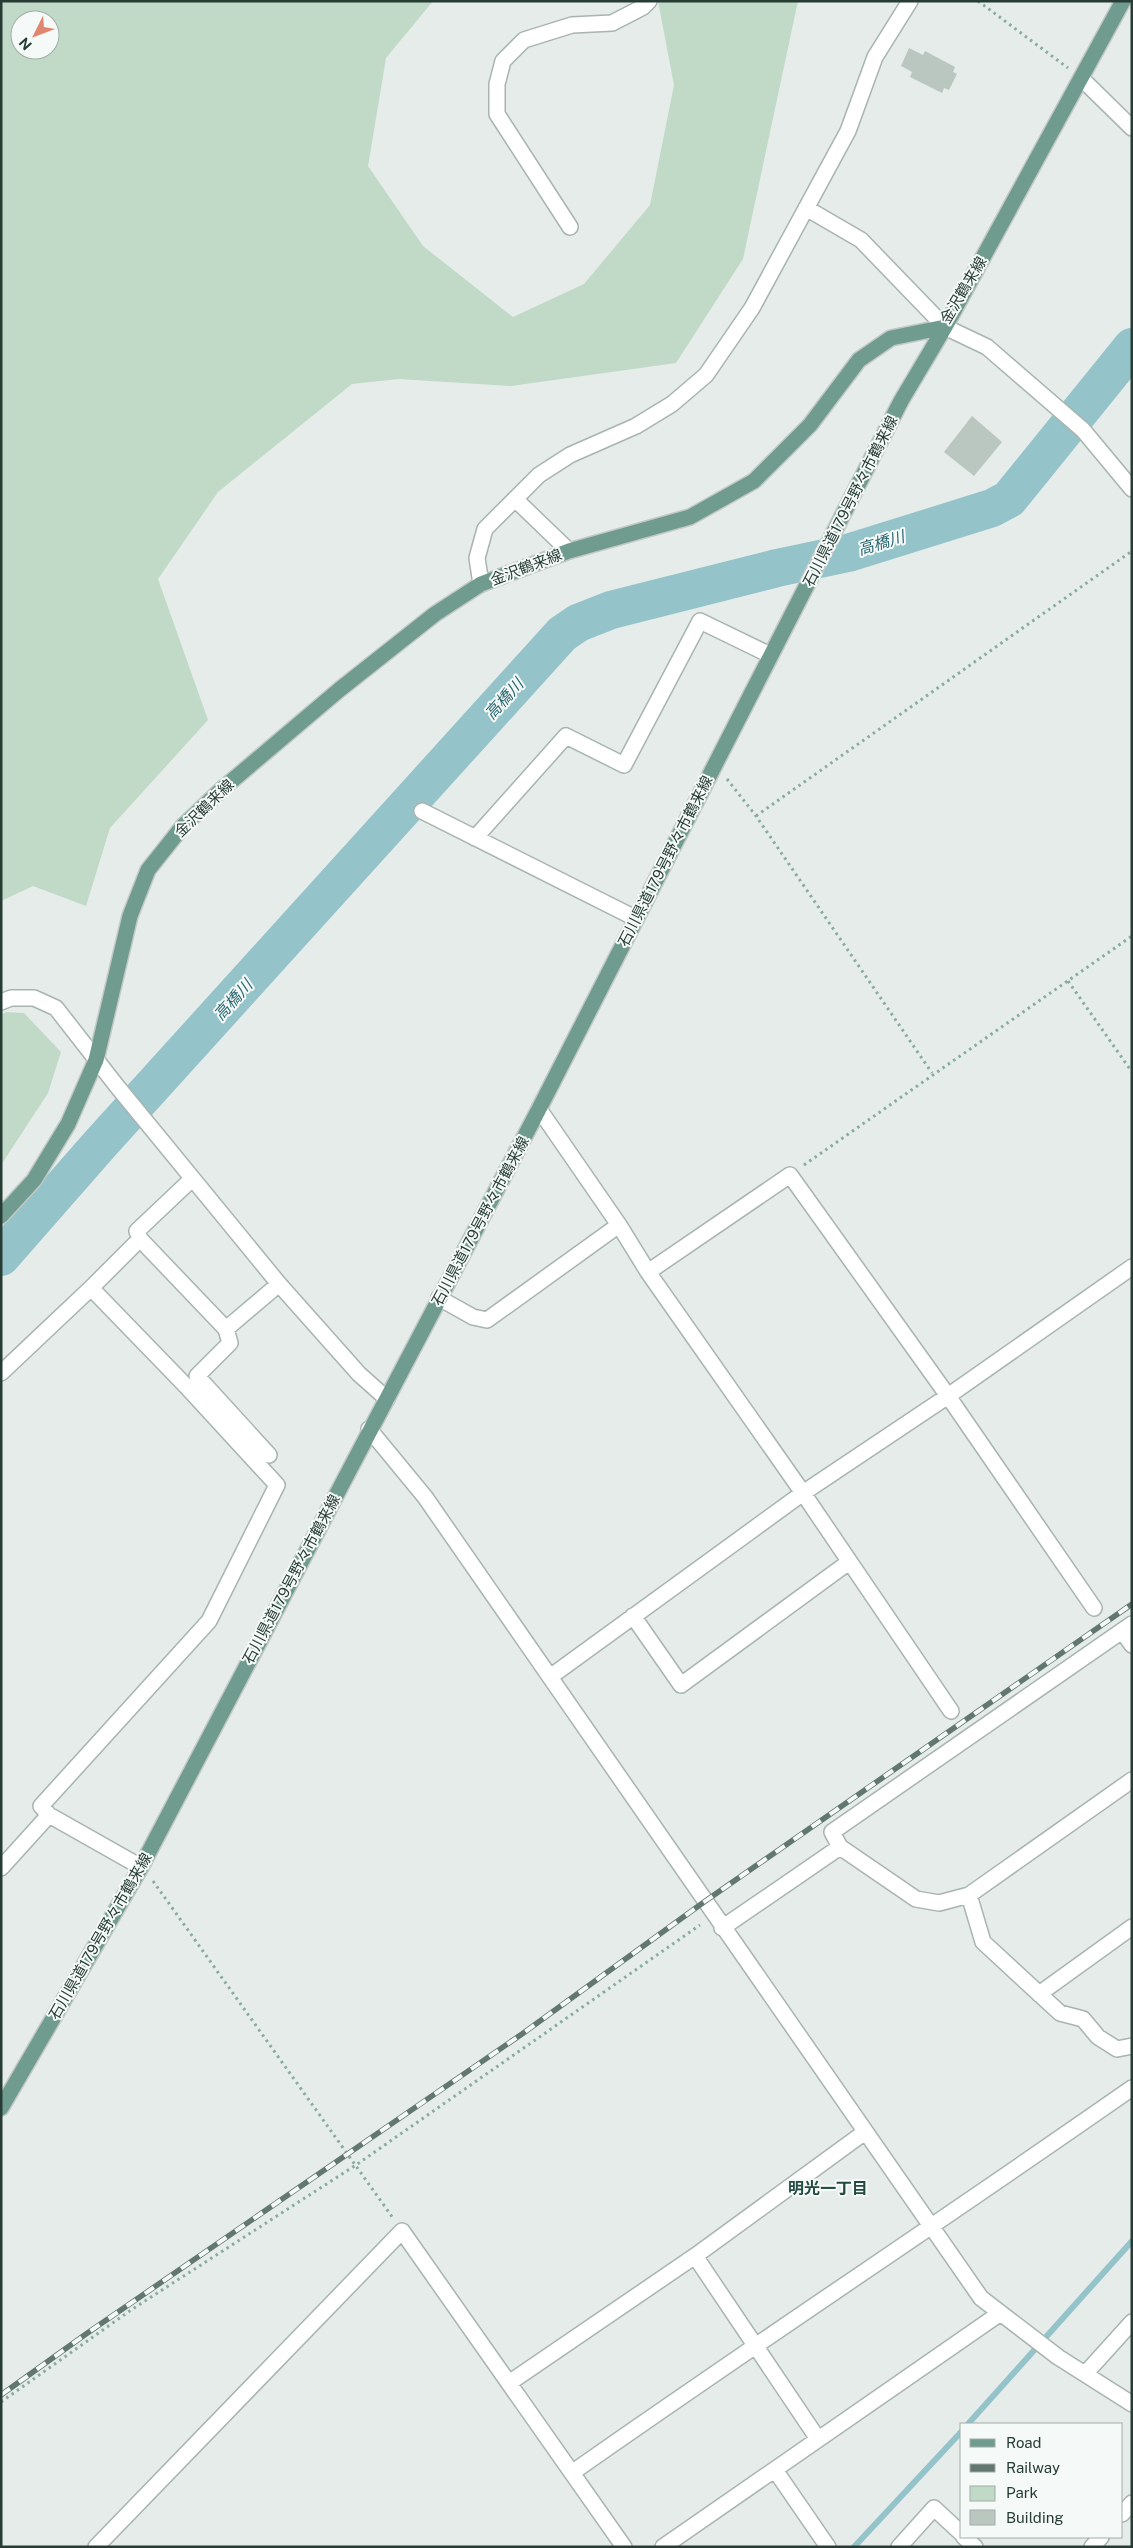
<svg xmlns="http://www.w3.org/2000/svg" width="1133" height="2548" viewBox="0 0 1133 2548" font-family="'Public Sans','Noto Sans JP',sans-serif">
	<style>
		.green { fill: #c0dac7; fill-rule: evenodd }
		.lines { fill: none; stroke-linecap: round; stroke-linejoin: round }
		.stream { stroke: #94c3ca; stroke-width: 6 }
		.river { stroke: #94c3ca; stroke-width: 38 }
		.building { fill: #bac7c1 }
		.minor-casing { stroke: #a8b4af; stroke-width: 18 }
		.major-casing { stroke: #c2c8c6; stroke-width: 18 }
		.path { stroke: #89aca0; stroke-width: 3; stroke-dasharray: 2.5 4; stroke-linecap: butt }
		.minor { stroke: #fff; stroke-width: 15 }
		.major { stroke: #6f9c8f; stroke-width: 15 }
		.rail-casing { stroke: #617770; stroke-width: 5.5 }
		.rail { stroke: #f5f9f7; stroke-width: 4; stroke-dasharray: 11; stroke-linecap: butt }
		.labels { text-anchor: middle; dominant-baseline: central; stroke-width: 4; stroke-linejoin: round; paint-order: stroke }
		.street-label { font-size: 15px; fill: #263c35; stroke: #f5f9f7 }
		.water-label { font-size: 16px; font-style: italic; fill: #276770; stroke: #f5f9f7 }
		.neighbourhood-label { font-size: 16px; font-weight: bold; fill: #244b41; stroke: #f5f9f7 }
	</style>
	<rect width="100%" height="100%" fill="#e5ece9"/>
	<path class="green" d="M1 1H433L386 58 368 166 423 246 513 317 584 284 650 205 674 85 658 1H798L743 259 676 363 511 386 399 379 352 384 218 492 158 579 208 720 110 828 86 906 33 886 1 901ZM20 20H50V50H20Z
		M6 1012 24 1013 61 1052 48 1093 1 1165V1015Z"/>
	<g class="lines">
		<path class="stream" d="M968 2424 1132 2241
			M854 2547 962 2431"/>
		<path class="river" d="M1 1257 100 1144 562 634 578 623 611 610 777 568 848 553 992 508 1009 499 1132 347"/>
	</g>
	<path class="building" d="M909 48 923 55 925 51 955 67 953 72 957 74 949 90 944 88 942 93 910 77 912 72 901 66Z
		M972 416 1002 442 974 476 944 452Z"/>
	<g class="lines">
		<g class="minor-casing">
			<path id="minor" d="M1082 79 1132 128
				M806 208 861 240 945 327 987 347 1083 430 1132 489
				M570 227 497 114V84L503 61 524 40 572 25 612 23 643 7 649 1
				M515 499 569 551
				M481 584 477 558 485 529 539 475 570 455 636 426 672 404 706 375 752 308 848 131 875 57 910 1
				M422 811 635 918
				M475 838 566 736 624 765 700 621 770 655
				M1 1002 11 998H34L56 1008 116 1085 279 1284 359 1374 387 1399
				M192 1179 137 1231 140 1239 226 1329 279 1284
				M619 1225 648 1272 803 1493 951 1711
				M648 1272 790 1175 948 1396 1094 1608
				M439 1298 473 1317 487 1320 619 1225 539 1109
				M226 1329 230 1343 197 1376 269 1455
				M1 1373 91 1288
				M369 1429 425 1497 981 2298 1058 2357 1132 2404
				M633 1616 681 1685 849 1562
				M1122 1631 1132 1645
				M550 1677 803 1493 948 1396 1132 1267
				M49 1815 41 1806 209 1621 277 1485 185 1385 91 1288 140 1239
				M840 1847 916 1899 939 1903 969 1895 1132 1780
				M1 1868 49 1815 141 1867
				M969 1895 983 1942 1060 2013 1083 2019 1098 2037 1117 2049 1132 2046
				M722 1928 840 1847 832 1832 1132 1624
				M1039 1994 1132 1927
				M695 2256 818 2439
				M1085 2374 1132 2322
				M509 2383 695 2256 865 2132
				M775 2470 828 2547
				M573 2472C758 2342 946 2218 1132 2088
				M1122 2514 1132 2503
				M964 2537 975 2547
				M96 2547 402 2231 624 2547
				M663 2547 999 2314
				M899 2547 934 2508 962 2534
				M1092 2547 1101 2537"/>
		</g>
		<g class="major-casing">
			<path id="major" d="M1 1216 34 1180 68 1124 96 1060 130 916 148 870 183 826 221 790 339 690 435 614 481 584 569 551 690 517 754 481 810 425 859 360 891 338 945 327 1123 1
				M1 2108 141 1867 539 1109 901 401 945 327"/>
		</g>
		<path class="path" d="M978 1 1068 68
			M727 779 756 816 932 1073
			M756 816 1132 551
			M1068 981 1132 1072
			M804 1165 1132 936
			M153 1881 393 2218
			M1 2402 131 2310 356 2165 700 1925"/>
		<use href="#minor" class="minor"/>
		<use href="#major" class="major"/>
		<g class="rail-casing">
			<path id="rail" d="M1 2395 86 2334 522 2034 704 1902 1132 1604"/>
		</g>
		<use href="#rail" class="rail"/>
	</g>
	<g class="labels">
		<g class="street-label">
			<text transform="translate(963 290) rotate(-59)">金沢鶴来線</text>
			<text transform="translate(850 501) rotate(-63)">石川県道179号野々市鶴来線</text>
			<text transform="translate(526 567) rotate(-21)">金沢鶴来線</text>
			<text transform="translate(204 808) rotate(-44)">金沢鶴来線</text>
			<text transform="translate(665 861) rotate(-63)">石川県道179号野々市鶴来線</text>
			<text transform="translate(480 1221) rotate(-62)">石川県道179号野々市鶴来線</text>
			<text transform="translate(291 1579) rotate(-62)">石川県道179号野々市鶴来線</text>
			<text transform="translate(100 1936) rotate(-60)">石川県道179号野々市鶴来線</text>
		</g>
		<g class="water-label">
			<text transform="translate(881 543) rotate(-17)">高橋川</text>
			<text transform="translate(504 699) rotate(-48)">高橋川</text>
			<text transform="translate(233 1000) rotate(-48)">高橋川</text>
		</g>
		<g class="neighbourhood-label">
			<text x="828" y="2188">明光一丁目</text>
		</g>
	</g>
	<rect width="1133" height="2548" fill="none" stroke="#263c35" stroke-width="5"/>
	<rect x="960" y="2423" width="162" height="115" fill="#f5f9f7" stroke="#a2ada9"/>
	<rect x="970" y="2439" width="25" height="8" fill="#6f9c8f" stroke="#a2ada9"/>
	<text x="1006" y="2448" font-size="15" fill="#263c35">Road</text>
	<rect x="970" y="2464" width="25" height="8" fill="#617770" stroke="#a2ada9"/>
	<text x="1006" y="2473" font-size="15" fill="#263c35">Railway</text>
	<rect x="970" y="2486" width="25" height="15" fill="#c0dac7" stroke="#a2ada9"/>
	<text x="1006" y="2498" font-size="15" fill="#263c35">Park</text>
	<rect x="970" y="2510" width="25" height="15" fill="#bac7c1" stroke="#a2ada9"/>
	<text x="1006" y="2523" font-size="15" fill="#263c35">Building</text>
	<g transform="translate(35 35) rotate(228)"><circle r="24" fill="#f5f9f7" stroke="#a2ada9"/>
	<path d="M0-4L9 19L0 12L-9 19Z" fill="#e1866e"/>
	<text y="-8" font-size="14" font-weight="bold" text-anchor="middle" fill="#263c35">N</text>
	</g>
</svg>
